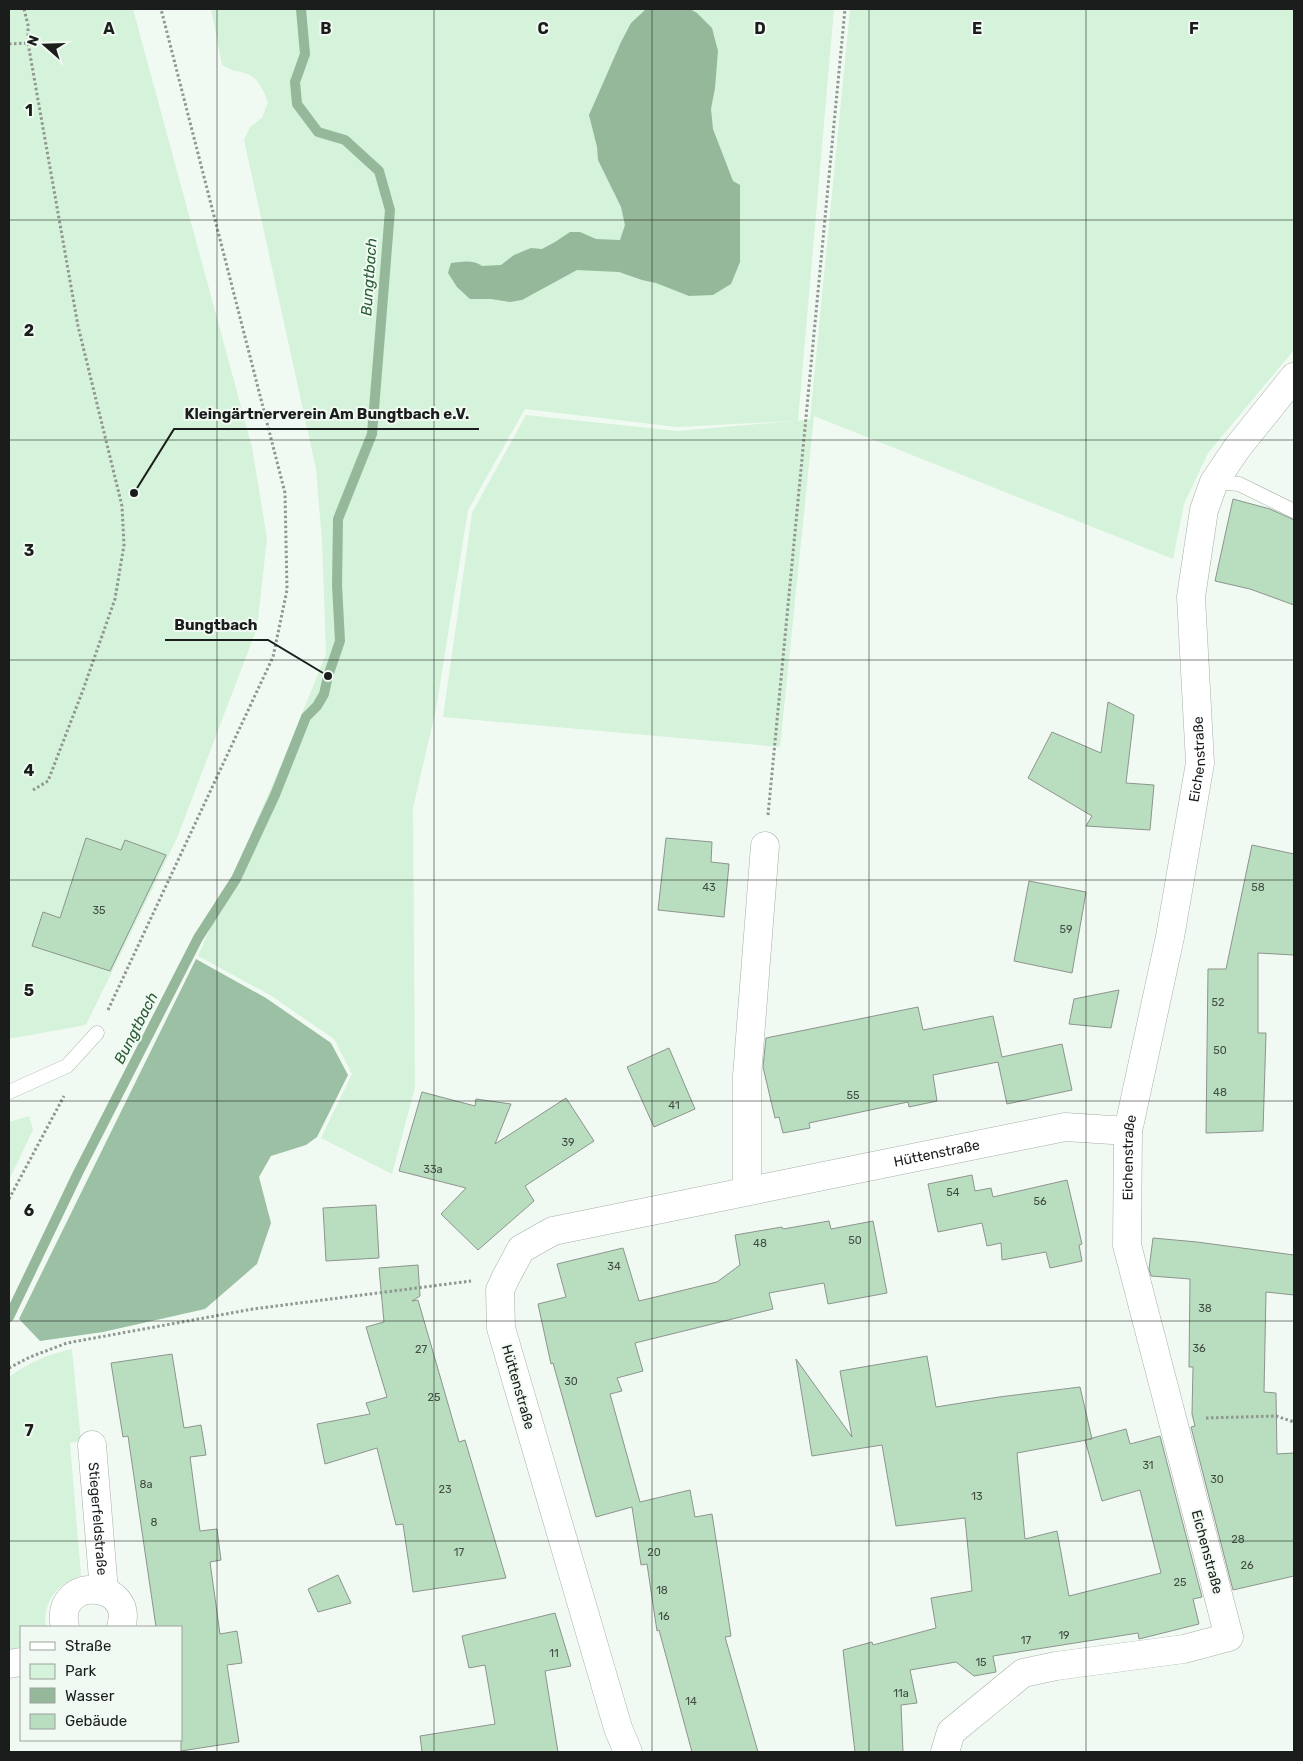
<svg xmlns="http://www.w3.org/2000/svg" width="1303" height="1761" viewBox="0 0 1303 1761" font-family="Rubik,sans-serif">
	<style>
		.green { fill: #d5f2da }
		.forest { fill: #9cc0a3 }
		.water { fill: #95b89b }
		.lines { fill: none; stroke-linecap: round; stroke-linejoin: round }
		.stream { stroke: #95b89b; stroke-width: 10 }
		.building { fill: #b9ddbf; stroke: #8d958e }
		.service-casing { stroke: #a7afa8; stroke-width: 15 }
		.minor-casing { stroke: #a7afa8; stroke-width: 29 }
		.path { stroke: #909691; stroke-width: 3; stroke-dasharray: 2.5 2.5; stroke-linecap: butt }
		.service { stroke: #fff; stroke-width: 14 }
		.minor { stroke: #fff; stroke-width: 28 }
		.grid { fill: none; stroke: #1a1d1b; stroke-width: 1; stroke-opacity: 0.55 }
		.labels { text-anchor: middle; dominant-baseline: central; stroke-width: 4; stroke-linejoin: round; paint-order: stroke }
		.number-label { font-size: 11px; fill: #424d44 }
		.street-label { font-size: 14px; fill: #1a1d1b; stroke: #f1faf2 }
		.water-label { font-size: 15px; font-style: italic; fill: #275c35; stroke: #f1faf2 }
		.grid-label { font-size: 16px; text-anchor: middle; font-weight: bold; fill: #1a1d1b; stroke: #f1faf2; stroke-width: 4; stroke-linejoin: round; paint-order: stroke }
		.leader { fill: none; stroke: #1a1d1b; stroke-width: 2 }
		.callout-dot { fill: #1a1d1b; stroke: #f1faf2; stroke-width: 2 }
		.callout-label { font-size: 15px; text-anchor: middle; font-weight: bold; fill: #1a1d1b; stroke: #f1faf2; stroke-width: 4; stroke-linejoin: round; paint-order: stroke }
	</style>
	<rect width="100%" height="100%" fill="#f1faf2"/>
	<path class="green" d="M9 9H133L252 447 267 538 257 628 177 838 86 1025 14 1038H9Z
		M211 9H834L798 421 810 419 850 9H1294V350L1208 453 1184 504 1173 559 814 416 780 747 443 717 472 513 526 415 677 431 794 421 677 427 525 409 468 510 436 709 413 808 415 1087 392 1174 321 1138 352 1074 334 1039 270 995 198 956 284 758 326 654 322 542 316 469 244 140 250 127 262 118 268 102C263 90 258 77 245 73 236 71 230 70 222 65Z
		M29 1116 33 1130 9 1180V1122Z
		M72 1349 81 1441 70 1443 81 1576C58 1582 42 1603 46 1627H21V1648L9 1650V1377C28 1363 48 1354 72 1349Z"/>
	<path class="forest" d="M196 959 266 998 331 1043 348 1075 317 1137 306 1145 271 1156 259 1177 271 1223 257 1264 205 1309 103 1332 40 1341 19 1319Z"/>
	<path class="water" d="M650 9H690L697 13 712 28 718 51 715 88 711 109 713 129 733 181 740 185V262L731 284 713 295 689 296 656 283 642 280 619 272 577 270 522 300 510 302 491 299H470L457 287 448 273 451 263C461 262 473 259 482 266L501 265 514 255 531 248 542 249 555 242 570 232H580L596 239 620 240 625 225 621 207 598 160 597 147 589 115 621 42 631 23 645 10Z"/>
	<g class="lines">
		<path class="stream" d="M9 1317 78 1173 198 938 236 879 275 795 306 717 317 706 324 694 328 676 340 641 337 585 338 519 372 434 390 210 379 171 345 140 318 132 297 104 295 82 305 54 301 9"/>
	</g>
	<path class="building" d="M1233 499 1270 509 1294 520V605L1250 589 1215 581Z
		M1108 702 1134 715 1126 783 1154 785 1150 830 1086 826 1092 816 1028 778 1052 732 1101 753Z
		M86 838 121 850 125 840 166 855 110 971 32 946 43 912 60 918Z
		M666 838 712 842 711 862 729 864 724 917 658 910Z
		M1252 845 1294 854V955L1258 953V1033H1266L1263 1131 1206 1133 1208 969H1226Z
		M1029 881 1086 892 1072 973 1014 961Z
		M1119 990 1111 1028 1069 1024 1074 999Z
		M918 1007 923 1030 993 1016 1002 1057 1062 1044 1072 1090 1007 1104 998 1062 933 1075 937 1101 909 1107 908 1102 809 1123 810 1128 783 1133 779 1117 775 1118 763 1067 766 1038Z
		M669 1048 695 1109 654 1127 627 1067Z
		M422 1092 475 1106 476 1099 511 1104 495 1144 566 1098 594 1141 525 1186 534 1201 478 1250 441 1214 466 1188 399 1171Z
		M972 1175 975 1191 991 1188 993 1197 1067 1180 1082 1244 1079 1245 1082 1261 1050 1268 1046 1252 1002 1260 1001 1243 987 1246 982 1223 938 1232 928 1184Z
		M376 1205 379 1258 326 1261 323 1208Z
		M829 1221 831 1229 873 1221 887 1293 828 1304 824 1283 769 1293 773 1309 635 1343 643 1371 617 1378 622 1391 610 1394 640 1502 690 1490 695 1517 712 1514 731 1636 725 1637 758 1752H692L659 1630 657 1631 647 1564 641 1565 632 1507 596 1517 553 1363 551 1364 538 1304 566 1297 557 1264 623 1248 639 1301 717 1282 740 1265 735 1235 782 1227 783 1229Z
		M1153 1238 1197 1242 1294 1255V1295L1266 1292 1264 1392 1276 1393 1277 1454 1294 1453V1576L1233 1590 1191 1427 1195 1426 1192 1414 1193 1367H1189L1190 1279 1151 1276 1149 1269Z
		M418 1265 420 1296 412 1301 418 1300 459 1442 465 1440 506 1578 413 1592 403 1524 396 1525 377 1448 325 1464 317 1424 370 1414 366 1403 387 1397 366 1327 384 1322 379 1268Z
		M172 1354 184 1428 201 1425 206 1455 190 1457 200 1531 217 1529 221 1560 210 1562 220 1634 237 1631 242 1663 227 1665 239 1742 181 1751V1627H156L128 1436 123 1437 111 1363Z
		M927 1356 936 1407 999 1397 1080 1387 1092 1439 1017 1453 1025 1539 1057 1531 1069 1596 1161 1573 1140 1490 1102 1501 1085 1440 1126 1429 1130 1444 1160 1436 1202 1597 1193 1599 1199 1624 1139 1639 1138 1633 993 1656 996 1672 974 1676 956 1662 910 1670 917 1703 901 1705 903 1752H855L843 1650 872 1642 873 1645 936 1628 931 1598 972 1591 965 1518 896 1526 882 1445 812 1456 796 1359 852 1437 840 1371Z
		M338 1575 351 1603 318 1612 308 1589Z
		M555 1613 571 1666 545 1671 558 1752H422L420 1736 495 1724 485 1665 469 1668 462 1636Z"/>
	<g class="lines">
		<g class="service-casing">
			<path id="service" d="M1214 482 1239 484 1294 511
				M9 1092 67 1066 97 1033"/>
		</g>
		<g class="minor-casing">
			<g id="minor">
				<path d="M747 1191V1076L765 846"/>
				<path id="s1" d="M92 1445 104 1591"/>
				<path d="M65 1627C53 1575 136 1580 121 1627"/>
				<path d="M9 1664 21 1662"/>
				<path id="s2" d="M628 1752 618 1728 501 1328 500 1290 506 1277 521 1249 553 1231 1065 1127 1128 1131"/>
				<path id="s3" d="M945 1752 951 1732 1023 1673 1056 1666 1184 1649 1229 1637 1127 1245 1128 1131 1170 937 1200 763 1191 597 1204 510 1214 482 1237 448 1294 377"/>
			</g>
		</g>
		<path class="path" d="M24 9 28 25V43L78 326 122 506 124 545 115 599 83 690 48 781 33 790
			M9 44 28 43
			M768 815 845 9
			M108 1010 273 657 287 590 285 493 161 9
			M9 1199 64 1096
			M9 1368 30 1357 67 1343 253 1309 471 1281
			M1206 1418 1276 1416 1294 1422"/>
		<use href="#service" class="service"/>
		<use href="#minor" class="minor"/>
	</g>
	<path class="grid" d="M217 9V1752M434 9V1752M652 9V1752M869 9V1752M1086 9V1752M9 220H1294M9 440H1294M9 660H1294M9 880H1294M9 1101H1294M9 1321H1294M9 1541H1294"/>
	<g class="labels">
		<g class="number-label">
			<text x="709" y="887">43</text>
			<text x="1258" y="887">58</text>
			<text x="99" y="910">35</text>
			<text x="1066" y="929">59</text>
			<text x="1218" y="1002">52</text>
			<text x="1220" y="1050">50</text>
			<text x="1220" y="1092">48</text>
			<text x="853" y="1095">55</text>
			<text x="674" y="1105">41</text>
			<text x="568" y="1142">39</text>
			<text x="433" y="1169">33a</text>
			<text x="953" y="1192">54</text>
			<text x="1040" y="1201">56</text>
			<text x="855" y="1240">50</text>
			<text x="760" y="1243">48</text>
			<text x="614" y="1266">34</text>
			<text x="1205" y="1308">38</text>
			<text x="1199" y="1348">36</text>
			<text x="421" y="1349">27</text>
			<text x="571" y="1381">30</text>
			<text x="434" y="1397">25</text>
			<text x="1148" y="1465">31</text>
			<text x="1217" y="1479">30</text>
			<text x="146" y="1484">8a</text>
			<text x="445" y="1489">23</text>
			<text x="977" y="1496">13</text>
			<text x="154" y="1522">8</text>
			<text x="1238" y="1539">28</text>
			<text x="459" y="1552">17</text>
			<text x="654" y="1552">20</text>
			<text x="1247" y="1565">26</text>
			<text x="1180" y="1582">25</text>
			<text x="662" y="1590">18</text>
			<text x="664" y="1616">16</text>
			<text x="1064" y="1635">19</text>
			<text x="1026" y="1640">17</text>
			<text x="554" y="1653">11</text>
			<text x="981" y="1662">15</text>
			<text x="901" y="1693">11a</text>
			<text x="691" y="1701">14</text>
		</g>
		<g class="street-label">
			<text stroke="none"><textPath href="#s3" startOffset="1221">Eichenstraße</textPath></text>
			<text stroke="none"><textPath href="#s2" startOffset="955">Hüttenstraße</textPath></text>
			<text stroke="none"><textPath href="#s3" startOffset="816">Eichenstraße</textPath></text>
			<text transform="translate(518 1387) rotate(74)">Hüttenstraße</text>
			<text stroke="none"><textPath href="#s1" startOffset="74">Stiegerfeldstraße</textPath></text>
			<text transform="translate(1207 1552) rotate(75)">Eichenstraße</text>
		</g>
		<g class="water-label">
			<text transform="translate(369 277) rotate(-86)">Bungtbach</text>
			<text transform="translate(136 1028) rotate(-63)">Bungtbach</text>
		</g>
	</g>
	<g class="grid-label">
		<text x="109" y="34">A</text>
		<text x="326" y="34">B</text>
		<text x="543" y="34">C</text>
		<text x="760" y="34">D</text>
		<text x="977" y="34">E</text>
		<text x="1194" y="34">F</text>
		<text x="29" y="116">1</text>
		<text x="29" y="336">2</text>
		<text x="29" y="556">3</text>
		<text x="29" y="776">4</text>
		<text x="29" y="996">5</text>
		<text x="29" y="1216">6</text>
		<text x="29" y="1436">7</text>
	</g>
	<path class="leader" d="M134 493L174 429H479M328 676L268 640H165"/>
	<g class="callout-dot">
		<circle cx="134" cy="493" r="5"/>
		<circle cx="328" cy="676" r="5"/>
	</g>
	<g class="callout-label">
		<text x="327" y="419">Kleingärtnerverein Am Bungtbach e.V.</text>
		<text x="216" y="630">Bungtbach</text>
	</g>
	<rect width="1303" height="1761" fill="none" stroke="#1a1d1b" stroke-width="20"/>
	<rect x="20" y="1626" width="162" height="115" fill="#f1faf2" stroke="#9ba29c"/>
	<rect x="30" y="1642" width="25" height="8" fill="#ffffff" stroke="#9ba29c"/>
	<text x="65" y="1651" font-size="15" fill="#1a1d1b">Straße</text>
	<rect x="30" y="1664" width="25" height="15" fill="#d5f2da" stroke="#9ba29c"/>
	<text x="65" y="1676" font-size="15" fill="#1a1d1b">Park</text>
	<rect x="30" y="1688" width="25" height="15" fill="#95b89b" stroke="#9ba29c"/>
	<text x="65" y="1701" font-size="15" fill="#1a1d1b">Wasser</text>
	<rect x="30" y="1714" width="25" height="15" fill="#b9ddbf" stroke="#9ba29c"/>
	<text x="65" y="1726" font-size="15" fill="#1a1d1b">Gebäude</text>
	<g transform="translate(45 45) rotate(290)" stroke="#f1faf2" stroke-width="4" paint-order="stroke">
	<path d="M0-4L9 19L0 12L-9 19Z" fill="#1a1d1b"/>
	<text y="-8" font-size="14" font-weight="bold" text-anchor="middle" fill="#1a1d1b">N</text>
	</g>
</svg>
